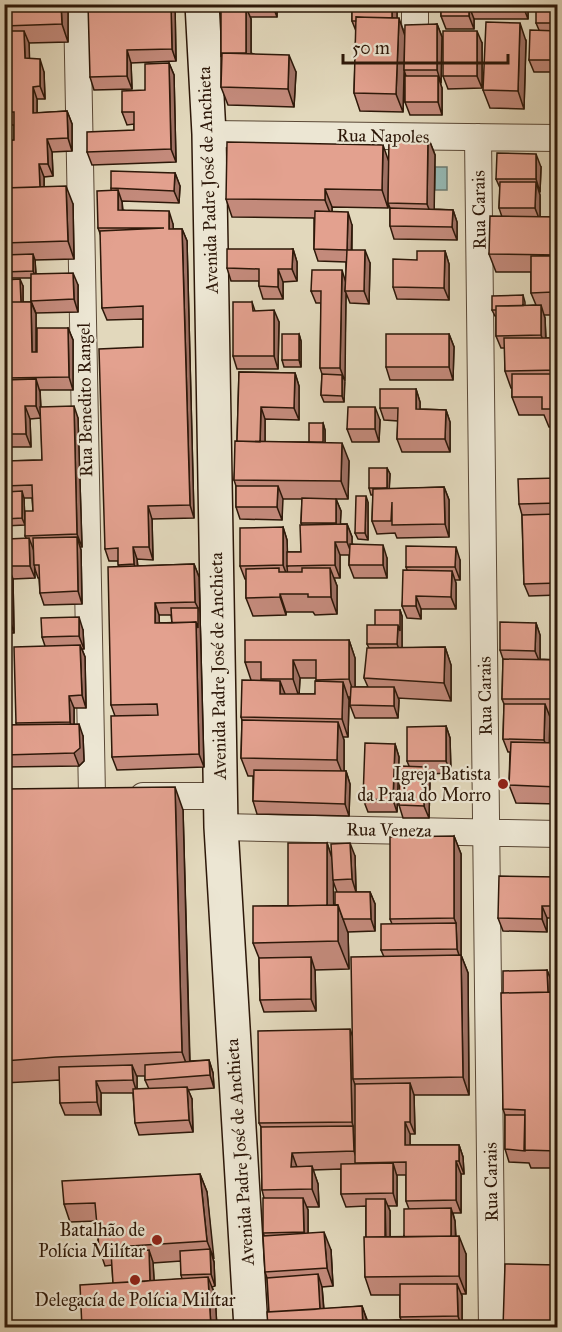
<svg xmlns="http://www.w3.org/2000/svg" width="562" height="1332" viewBox="0 0 562 1332" font-family="'IM FELL Great Primer',serif">
	<style>
		.water { fill: #95b9b5; stroke: #6b7970; stroke-width: 1.5 }
		.lines { fill: none; stroke-linecap: round; stroke-linejoin: round }
		.street-casing { stroke: #5a4836; stroke-width: 28 }
		.secondary-casing { stroke: #2d1809; stroke-width: 36 }
		.street { stroke: #ece6d3; stroke-width: 26 }
		.secondary { stroke: #ece6d3; stroke-width: 33 }
		.wall { fill: #c38a7b; stroke: #2d1809; stroke-width: 1.5; fill-rule: evenodd }
		.shaded-wall { fill: #9f7164; stroke: #2d1809; stroke-width: 1.5 }
		.building { fill: #e3a18f; stroke: #2d1809; stroke-width: 1.5 }
		.poi-dot { fill: #8f2418; stroke: #ece6d3; stroke-width: 2 }
		.labels { text-anchor: middle; dominant-baseline: central; stroke-width: 4.5; stroke-linejoin: round; paint-order: stroke }
		.street-label { font-size: 18px; fill: #2d1809; stroke: #ece6d3 }
		.poi-label { font-size: 18px; fill: #2d1809; stroke: #ece6d3; text-anchor: end }
	</style>
	<rect width="100%" height="100%" fill="#e2d8bc"/>
	<filter id="stains"><feTurbulence type="fractalNoise" baseFrequency=".00333" numOctaves="4"/><feColorMatrix values="0 0 0 0 .2 0 0 0 0 .09 0 0 0 0 .02 0 0 0 .5 -.17"/></filter>
	<radialGradient id="worn" r=".72"><stop offset=".6" stop-color="#630" stop-opacity="0"/><stop offset="1" stop-color="#630" stop-opacity=".3"/></radialGradient>
	<path class="water" d="M435 167H447V190H435Z"/>
	<g class="lines">
		<g class="street-casing">
			<path id="street" d="M77 4 92 796
				M415 22V4
				M209 134 558 138
				M478 137 492 1328
				M143 796H220
				M221 827 558 834"/>
		</g>
		<g class="secondary-casing">
			<path id="secondary" d="M202 4 209 134 221 827 251 1328"/>
		</g>
		<use href="#street" class="street"/>
		<use href="#secondary" class="secondary"/>
	</g>
	<path class="wall" d="M4 4H68V42L29 43V58L44 72 45 99H37V113L67 111 72 124V151L52 152 53 176 44 177V187L73 204 74 259 35 260 36 274 78 285V312L36 313 31 301V278H4V141L14 140V125H4Z
		M175 4 176 61 131 63 132 89 94 90 90 77Z
		M221 4H277V17H250L251 19V53L296 72 294 107 228 105 221 87Z
		M352 4H397V18L405 35 437 24 442 37 441 83H440L442 88V115H410L405 102 406 76 404 70 405 58 403 112 360 111 354 93 356 31 352 21Z
		M441 4H528V19H474V29H446L441 16Z
		M558 4V72H534L529 60 539 30 536 23Z
		M526 41 524 109 490 108 483 90Z
		M482 43V88L448 89 443 76Z
		M169 63 174 75 176 162 92 165 87 152 134 130V124L127 125 122 112 145 90Z
		M428 137 435 155 434 209 453 210 457 222V240L394 239 390 226V208L388 203V208L332 207V212L352 225V250L370 263 369 304 350 303 346 293 344 402H324L321 395 322 374 320 368 321 303H316L311 291 346 281V262L318 261 314 249V218L232 217 226 199 389 162Z
		M541 167 540 192H539L540 195V217H558V427H549L544 415H519L512 397V388H511L505 371V348H501L496 336V316H495L492 310 523 295 525 302V306L536 305 531 293V272H496L489 254 502 217 499 208 500 188 496 179ZM544 315H554V328L557 338H546L545 318Z
		M175 173 180 186 179 203 122 201 123 210 173 224V229H182L187 241 194 518 152 519 153 560 137 559 138 566 194 564 199 577 204 767 117 770 112 757 115 716 111 705 119 567 118 561H109L105 549 143 347V319L107 320 102 308 101 236 98 228 111 190V188ZM159 615H171L172 623H159Z
		M293 249 297 262V281L283 282V299H263L259 286V281H231L227 268Z
		M445 251 449 264V300L397 299 393 287 417 260Z
		M4 280 23 286V302H31L36 314V352L68 328 73 340V390H40L41 407 78 418 82 547H80L81 550 82 604 44 605 40 593 39 578H38L34 566 35 578 13 579 14 633H4V553L5 566H8L26 538 25 536 33 511 32 498H24L25 525 4 526ZM41 418 42 460 9 461V447H31L30 419Z
		M252 302 255 311 279 322 278 369H237L233 356Z
		M299 334 301 341V367H284L282 360Z
		M449 334 454 347 453 380H390L386 367Z
		M239 372 295 373 299 386V420L265 419V442H309L323 423 325 430V442L349 461 348 499H336L341 511 340 524H347L352 537V544L387 558V578H354L349 565V555H340V578H334L337 586V614L315 615 313 612H286V615L253 616 246 598V579H245L240 566 283 527 287 540V552H301L302 525 301 523 302 499H282V520L240 519 236 507V486L234 480 237 441Z
		M416 389 420 402V409L446 410 450 422V452H402L397 439 398 421 384 420 380 408Z
		M380 420 379 442H352L347 429Z
		M387 468 390 474 389 489 444 487 449 500V537L397 538 395 533 377 534 372 521 373 495H371L369 488Z
		M558 478V595L529 596 524 584 522 515 519 504Z
		M368 502V540L358 539 355 533Z
		M460 560V580H455L456 583V609H421V619L407 618 402 606 407 570 406 567Z
		M400 610 402 616V648L445 647 451 665V701L398 698 399 700 398 718H355L350 705V697H348L349 700 348 737H343L344 740V771H346L350 784 349 816 257 814 253 801V776H248L241 758 242 720 241 717 251 680 245 662 349 640 355 658V687H368L364 678 369 648 367 644 375 625ZM300 678H316L317 681 315 694H299Z
		M536 623 540 635V659L558 660V717H550L549 743H558V804L516 803 509 785 510 752H508L503 739 504 704 502 699 503 659 500 650Z
		M83 630 84 649H82L85 657 86 708H74V724L83 736 84 761 79 766 4 767V725H17L16 723 45 646 42 637Z
		M446 726 450 738 451 773 428 774 430 779 429 818H403L399 805 409 766 407 761Z
		M395 744 399 757 397 812H368L363 799Z
		M4 789 183 810 190 1061 209 1060 213 1073 214 1088 188 1090 192 1099 193 1132 139 1135 135 1123 133 1093H101V1115H65L60 1103V1080L4 1083ZM137 1076H145V1080L149 1089H137Z
		M454 836 461 854V955L468 973 469 1095H414L415 1134H410V1145H459L463 1157 464 1174H461V1213H453L455 1221 456 1236 466 1254V1294H461L462 1296V1328H268L269 1312 267 1278 265 1272 264 1235 263 1233 264 1198 262 1190 261 1127 259 1123 352 1034 384 957 381 950 392 924 390 919ZM341 1169V1194L346 1207 366 1206V1237L365 1277 371 1295H400V1317L401 1320 368 1322 362 1306 324 1309 322 1287 333 1286 331 1250 308 1233V1210L307 1207H319L318 1184 313 1170ZM397 1175H406V1201L409 1209 404 1237H390V1211L388 1206H397Z
		M327 843 332 858 355 856 356 892H370L375 904V931L348 932 349 969 315 970 316 1011 264 1012 260 1000 259 958 253 943 288 906ZM333 881 337 892 335 905H333Z
		M558 877V918H547V932L503 931 498 918Z
		M547 970 552 983V992H558V1168H531L529 1163 509 1162 505 1149V1115L503 1109V993Z
		M200 1174 207 1192 213 1259 214 1262 215 1286 212 1287 215 1295 217 1328H82L113 1283 112 1265 105 1266 99 1248 96 1221 70 1222 64 1204ZM181 1261V1275L182 1279 154 1281 153 1263Z"/>
	<path class="shaded-wall" d="M61 4H68V42L62 24Z
		M171 4H175L176 61 172 49Z
		M272 4H277V17Z
		M392 4H397V34L392 21Z
		M523 4H528V19L523 6Z
		M469 6 474 19V29L469 16Z
		M246 7 251 19V69L246 57Z
		M399 18 405 36 403 112 396 94Z
		M520 23 526 41 524 109 518 91Z
		M437 24 442 37 441 83 437 70Z
		M24 31 29 43 30 71 25 58Z
		M477 31 482 43V88L477 76Z
		M127 50 131 63 132 89 127 76Z
		M289 55 296 72 294 107 288 89Z
		M40 59 44 72 45 99 40 86Z
		M169 63 174 75 176 162 171 149Z
		M438 76 442 88V115L438 102Z
		M33 87 37 99V125L33 113Z
		M67 111 72 124V151L68 138Z
		M428 137 435 155 434 222 427 204Z
		M47 139 52 152 53 176 48 164Z
		M383 145 389 162 388 208 382 190Z
		M536 154 541 167 540 192 536 179Z
		M39 164 44 177V205L40 192Z
		M175 173 180 186 179 203 174 191Z
		M536 182 540 195V221L535 208Z
		M66 186 73 204 74 259 68 241Z
		M325 189 332 207V218L325 200Z
		M118 190 122 202 123 222 118 210Z
		M453 210 457 222V240L452 227Z
		M169 211 173 224 174 242 169 229Z
		M348 212 352 225 351 262 347 250Z
		M182 229 187 241 194 518 190 505Z
		M293 249 297 262V281L292 269Z
		M365 250 370 263 369 304 364 291Z
		M445 251 449 264V300L444 288Z
		M33 254 35 260 36 277 33 271Z
		M278 269 283 282V299L278 287Z
		M342 270 346 283 345 291 346 293 345 381 340 368Z
		M73 273 78 285V312L74 299Z
		M20 279 23 286V314L21 308Z
		M31 302 36 314V365L32 352Z
		M541 305 545 318 546 348 541 335Z
		M274 310 279 322 278 369 274 356Z
		M68 328 73 340V390L69 377Z
		M299 334 301 341V367L299 360Z
		M449 334 454 347 453 380 449 367Z
		M295 373 299 386V420L294 408Z
		M342 375 345 381 344 402 342 396Z
		M36 379 40 392 41 418 36 406Z
		M416 389 420 402V422L416 409Z
		M25 406 30 419 31 447 26 434Z
		M74 406 78 418 82 547 77 534Z
		M261 407 265 419V460L260 447Z
		M375 407 380 420 379 442 375 429Z
		M446 410 450 422V452L445 439Z
		M323 423 325 430V457L322 451Z
		M5 434 9 447 8 474 4 463Z
		M342 443 349 461 348 499 341 481Z
		M387 468 390 474 389 495 387 488Z
		M278 486 283 499 282 520 277 507Z
		M444 487 449 500V537L445 524Z
		M4 488 8 498 5 519 4 517Z
		M22 491 24 498 25 525 22 518Z
		M366 496 368 502V540L365 533Z
		M336 499 341 511 340 536 336 523Z
		M148 506 152 519 153 560 149 547Z
		M347 524 352 537V555L347 542Z
		M283 527 287 540 288 566H287L288 578 283 565Z
		M77 537 81 550 82 604 78 591Z
		M29 538 34 551 35 578 30 566Z
		M335 542 340 555V578L335 565Z
		M383 545 387 558V578L383 565Z
		M133 547 137 559 138 576 134 564Z
		M456 547 460 560V580L455 567Z
		M194 564 199 577 204 767 199 754 196 622 198 608 195 602Z
		M8 566 13 579 14 633 10 620Z
		M330 568 337 586V614L331 597Z
		M452 571 456 583V609L451 597Z
		M280 594 286 612V615L280 597Z
		M416 596 421 609V619L416 606Z
		M155 603 159 615 160 636 155 623Z
		M400 610 402 616V657L397 644 398 625Z
		M79 617 83 630 84 649 79 636Z
		M536 623 540 635V663L535 651Z
		M349 640 355 658V697L349 679Z
		M80 645 85 657 86 708 82 695Z
		M445 647 451 665V701L444 683Z
		M293 660 300 678 299 697 293 679Z
		M280 681 287 699 280 694Z
		M343 682 349 700 348 737 342 719Z
		M394 687 399 700 398 718 394 706Z
		M69 696 74 708V734L70 722Z
		M545 704 550 717 549 753 544 740Z
		M338 722 344 740V778L337 760Z
		M79 724 83 736 84 761 79 766 74 753Z
		M446 726 450 738 451 773 446 761Z
		M395 744 399 757 397 812 393 800Z
		M425 767 430 779 429 818 424 806Z
		M346 771 350 784 349 816 345 804Z
		M175 787 183 810 190 1074 182 1052Z
		M454 836 461 854V961L457 949 456 923 454 918Z
		M327 843 333 861 334 930 327 912Z
		M350 843 355 856 356 892 352 879Z
		M370 892 375 904V931L371 919Z
		M338 905 348 933 349 969 338 941Z
		M542 906 547 918V932L542 919Z
		M461 955 468 973 469 1095 463 1077Z
		M311 957 315 970 316 1011 311 999Z
		M547 970 552 983V1010L548 997Z
		M350 1029 358 1051 353 1079 359 1096 358 1163 354 1151 353 1126 352 1122Z
		M209 1060 213 1073 214 1088 210 1075Z
		M132 1065 137 1077V1093L133 1080Z
		M96 1081 101 1093V1115L97 1102Z
		M410 1083 414 1095 415 1134 410 1122Z
		M187 1087 192 1099 193 1132 189 1120Z
		M405 1122 410 1134V1158L405 1145Z
		M459 1145 463 1157 464 1174 459 1161Z
		M292 1153 298 1170 291 1167Z
		M456 1161 461 1174V1213L456 1200Z
		M393 1163 397 1176V1206L393 1193Z
		M312 1166 318 1184 319 1207 312 1189Z
		M200 1174 207 1192 214 1259 207 1241Z
		M303 1198 308 1210V1245L304 1232Z
		M385 1199 390 1211V1255L386 1242Z
		M451 1208 455 1221 456 1251 451 1238Z
		M324 1232 331 1250 333 1286 327 1268Z
		M459 1236 466 1254V1294L459 1276Z
		M210 1249 214 1262 215 1286 211 1274Z
		M149 1250 153 1262 155 1295 150 1283Z
		M318 1274 322 1287 325 1327 320 1314Z
		M208 1277 215 1295 217 1328H211Z
		M457 1284 462 1296V1328L458 1316Z
		M362 1306 368 1324V1328H363Z"/>
	<path class="building" d="M4 4H61L62 24 4 26Z
		M88 4H171L172 49 127 50V76L90 77Z
		M352 4H392V18L356 17V21H352Z
		M441 4H523V6H469V16H441Z
		M536 4H558V23H536Z
		M221 7H246V53H222L221 57Z
		M356 17 399 18 396 94 354 93Z
		M486 22 520 23 518 91 483 90Z
		M437 24V70H404L405 25Z
		M530 30 558 31V60H529Z
		M4 31H24L25 58 40 59V86L33 87V113L67 111 68 138 47 139 48 164H39L40 187 4 188V141L14 140V112H4Z
		M443 31H477V76H443Z
		M222 53 289 55 288 89 221 87Z
		M169 63 171 149 87 152V132L134 130V112H122V91L145 90V64Z
		M405 76H438V102H405Z
		M389 137H428L427 204 388 203Z
		M227 142 383 145 382 190 325 189V200L226 199Z
		M497 153 536 154V179H496Z
		M111 171 175 173 174 191 111 188Z
		M500 182H536L535 208H499Z
		M66 186 68 241 4 243V188Z
		M118 190V210L169 211V229H182L190 505 148 506 149 547H133L134 564 118 565V548L105 549 99 349 143 347V306L102 308 100 231 164 228H98L97 191Z
		M390 208 453 210 452 227 390 226Z
		M315 211 348 212 347 250 314 249Z
		M490 216 558 217V255L489 254Z
		M227 249H293L292 269H278V287L259 286V269L227 268Z
		M347 250H365L364 291H345Z
		M417 251H445L444 288 393 287V259L417 260Z
		M33 254V271L4 272V255Z
		M531 256H558V328H554L553 292 531 293Z
		M312 270H342L340 368H320L321 291H311Z
		M73 273 74 299 31 301V274Z
		M20 279 21 302H4V280Z
		M523 295V306H496V310H492V296Z
		M4 302H31L32 352H37V328H68L69 377 4 378Z
		M233 302H252L253 311 274 310V356H233Z
		M541 305V335L496 336V306Z
		M282 334H299V360H282Z
		M386 334H449V367H386Z
		M504 338H558V370L505 371Z
		M239 372 295 373 294 408 261 407 260 442 237 441Z
		M322 374 342 375V396L321 395Z
		M512 374H558V409H542V397H512Z
		M36 379V406H25L26 434H5L4 439 5 380Z
		M4 386H5L4 407Z
		M380 389H416V409L446 410 445 439H397L398 408H380Z
		M74 406 77 534 25 536V511H33L32 485 4 486V461L42 460 40 407Z
		M348 407H375V429H347Z
		M309 423H323V442H309Z
		M235 441 342 443 341 481 234 480Z
		M369 468H387V488H369Z
		M558 478V503L519 504 518 479Z
		M236 486H278L277 507H236Z
		M444 487 445 524 392 525V502L391 521H372L373 489Z
		M22 491V518L5 519 6 492Z
		M356 496H366L365 533H355Z
		M302 498 336 499V523H301Z
		M558 514V583L524 584 522 515Z
		M347 524V542H335V565L287 566V552H301L300 525Z
		M283 527V565L240 566V528Z
		M77 537 78 591 40 593 39 565H34L33 538Z
		M29 538 30 566H8V539Z
		M350 544 383 545V565H349Z
		M406 546 456 547 455 567H406Z
		M194 564 195 602 155 603V623L196 622 199 754 112 757 111 716 158 715 157 704 111 705 108 567Z
		M4 566H8L10 620 4 621Z
		M279 568V572H302V568H330L331 597H308V594H280V597L246 598V569Z
		M403 570 452 571 451 597 416 596V606H402Z
		M171 608H198V628L196 622 172 623Z
		M375 610H400V631L398 625H375Z
		M79 617V636L42 637 41 618Z
		M500 622 536 623 535 651 500 650Z
		M367 625H398L397 644H367Z
		M245 640H349V679L316 680V660H293V679H261V662H245Z
		M80 645 82 695 69 696 70 722 16 723 14 647Z
		M445 647 444 683 364 678 367 648Z
		M503 659 558 660V699H502Z
		M242 680 280 681V694H315V681L343 682 342 719 241 717Z
		M351 687H394V706L350 705Z
		M504 704H545L544 740 503 739Z
		M242 720 338 722 337 760 241 758Z
		M79 724 80 748 74 753 4 755V725Z
		M446 726V761H407V727Z
		M511 742 558 743V787L509 785Z
		M365 743 395 744 393 800 363 799Z
		M400 766 425 767 424 806 399 805Z
		M254 770 346 771 345 804 253 801Z
		M175 787 182 1052 56 1057 4 1061V789Z
		M454 836V918L390 919V837Z
		M288 843H327V905L288 906Z
		M350 843 352 879 333 880 331 844Z
		M499 876 558 877V906H542V919L498 918Z
		M335 892H370L371 919H343L338 905H335Z
		M338 905V941L253 943V906Z
		M456 923 457 949 381 950V924Z
		M461 955 463 1077 353 1079 351 957Z
		M311 957V999L260 1000 259 958Z
		M547 970 548 992 503 993V971Z
		M558 992V1151L524 1150 525 1110 503 1109 501 993Z
		M350 1029 352 1122 259 1123 258 1031Z
		M209 1060 210 1075 145 1080V1065Z
		M132 1065 133 1080 96 1081 97 1102 60 1103 59 1067Z
		M410 1083V1122H405V1145H459V1161H456V1200L406 1201V1162L355 1163V1084Z
		M187 1087 189 1120 135 1123 133 1089Z
		M505 1115H525V1151L505 1149Z
		M353 1126 354 1151 292 1153 291 1167 312 1166V1189L262 1190 261 1127Z
		M393 1163V1193L341 1194V1164Z
		M200 1174 207 1241 99 1248 95 1203 64 1204 62 1181Z
		M263 1198H303L304 1232 263 1233Z
		M366 1199H385V1237H366Z
		M451 1208V1236L404 1237V1209Z
		M324 1232 327 1268 265 1272 263 1236Z
		M459 1236V1276L365 1277 364 1237Z
		M210 1249 211 1274 181 1275 180 1251Z
		M149 1250 150 1281 113 1283 111 1252Z
		M505 1264 558 1265V1328H503Z
		M318 1274 320 1309 269 1312 267 1278Z
		M208 1277 211 1328H143V1325L114 1328H82L80 1285Z
		M400 1284H457L458 1316 400 1317Z
		M362 1306 363 1328H268L267 1312Z
		M419 1320V1328H368V1321Z"/>
	<g class="poi-dot">
		<circle cx="503" cy="784" r="6"/>
		<circle cx="157" cy="1240" r="6"/>
		<circle cx="135" cy="1280" r="6"/>
	</g>
	<g class="labels">
		<g class="street-label">
			<text transform="translate(383 136) rotate(1)">Rua Napoles</text>
			<text transform="translate(208 180) rotate(-92)">Avenida Padre José de Anchieta</text>
			<text transform="translate(479 210) rotate(-91)">Rua Carais</text>
			<text transform="translate(85 400) rotate(-91)">Rua Benedito Rangel</text>
			<text transform="translate(218 666) rotate(-91)">Avenida Padre José de Anchieta</text>
			<text transform="translate(485 696) rotate(-91)">Rua Carais</text>
			<text transform="translate(389 830) rotate(1)">Rua Veneza</text>
			<text transform="translate(240 1152) rotate(-94)">Avenida Padre José de Anchieta</text>
			<text transform="translate(491 1182) rotate(-91)">Rua Carais</text>
		</g>
		<g class="poi-label">
			<text x="491" y="774">Igreja Batista<tspan x="491" dy="21">da Praia do Morro</tspan></text>
			<text x="145" y="1230">Batalhão de<tspan x="145" dy="21">Polícia Milítar</tspan></text>
			<text x="135" y="1300" text-anchor="middle">Delegacía de Polícia Milítar</text>
		</g>
	</g>
	<rect width="562" height="1332" fill="none" stroke="#e2d8bc" stroke-width="24"/>
	<rect x="6" y="6" width="550" height="1320" fill="none" stroke="#2d1809" stroke-width="3"/>
	<rect x="12" y="12" width="538" height="1308" fill="none" stroke="#2d1809" stroke-width="1.5"/>
	<path d="M343 54v9h165v-9" fill="none" stroke="#2d1809" stroke-width="3"/>
	<text x="352" y="54" font-size="18" fill="#2d1809" stroke="#ece6d3" stroke-width="4.5" paint-order="stroke">50 m</text>
	<rect width="100%" height="100%" filter="url(#stains)"/>
	<rect width="100%" height="100%" fill="url(#worn)"/>
</svg>
